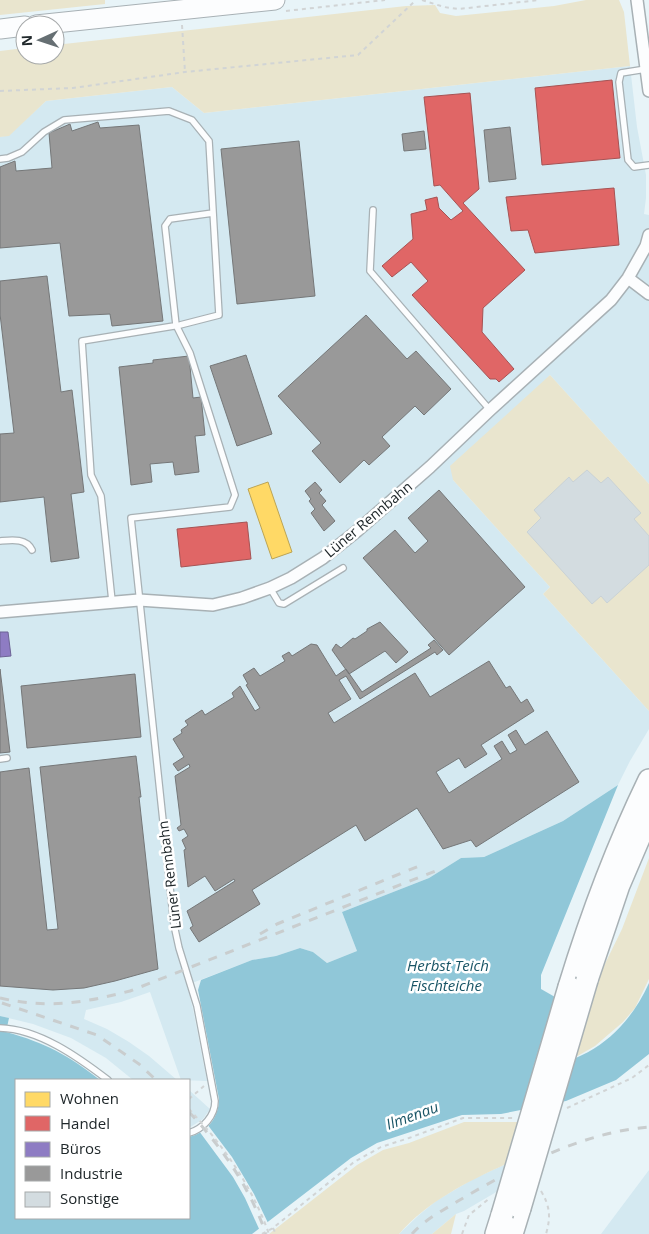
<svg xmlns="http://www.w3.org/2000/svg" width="649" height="1234" viewBox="0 0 649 1234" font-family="'Open Sans',sans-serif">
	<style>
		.built { fill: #d4e9f1 }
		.green { fill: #e9e5ce }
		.water { fill: #90c7d8 }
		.pier { fill: #e8f4f8 }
		.homes { fill: #ffd966; stroke: #bca454 }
		.shops { fill: #e06666; stroke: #a65354 }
		.offices { fill: #8e7cc3; stroke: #6d6395 }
		.industry { fill: #999; stroke: #757778 }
		.building { fill: #d3dce0; stroke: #c9d2d6 }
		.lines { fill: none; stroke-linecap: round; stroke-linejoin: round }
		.service-casing { stroke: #a8b1b5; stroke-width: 8 }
		.minor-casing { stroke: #a8b1b5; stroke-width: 14 }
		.primary-casing { stroke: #a8b1b5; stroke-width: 21 }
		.motorway-casing { stroke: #a8b1b5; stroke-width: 24 }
		.path { stroke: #d1d4d5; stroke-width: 2; stroke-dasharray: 4 4; stroke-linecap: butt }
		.service { stroke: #fcfdfe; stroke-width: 5.5 }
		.minor { stroke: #fcfdfe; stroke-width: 11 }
		.primary { stroke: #fcfdfe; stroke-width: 19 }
		.motorway { stroke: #fcfdfe; stroke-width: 21 }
		.rail { stroke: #c9cdce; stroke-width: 3; stroke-dasharray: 9 9; stroke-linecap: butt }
		.motorway-bridge-casing { stroke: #a8b1b5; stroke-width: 24; stroke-linecap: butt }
		.path-bridge { stroke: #d1d4d5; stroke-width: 2; stroke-dasharray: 4 4; stroke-linecap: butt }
		.motorway-bridge { stroke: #fcfdfe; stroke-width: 21 }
		.labels { text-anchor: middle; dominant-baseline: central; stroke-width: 5; stroke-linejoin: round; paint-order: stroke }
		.street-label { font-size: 14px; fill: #20282b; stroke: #fff }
		.water-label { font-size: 15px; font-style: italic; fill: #185465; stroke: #fff }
	</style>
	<rect width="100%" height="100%" fill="#e8f4f8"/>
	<path class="built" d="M630 66 637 127 646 175V198L644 214 649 215V484L550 375 453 480 550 587 543 594 649 711V729L630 761 618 785 563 821 484 857 461 858 429 878 342 912 357 951 327 963 313 952 300 948 276 956 252 960 187 985 193 1009 207 1081 181 1080 150 992 121 1002 86 1010 84 1019 107 1029 129 1042 149 1056 177 1080H133L106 1058 71 1038 33 1024 0 1016V137L9 135 46 101 172 87 204 113Z
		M189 1090 210 1109 203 1119 189 1128Z
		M506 1164 498 1191 464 1211 456 1214 432 1234H399L419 1215 436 1201 473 1179Z
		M649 1170V1234H601Z"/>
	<path class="green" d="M0 0H105V4L0 15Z
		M586 0H619L624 12 630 66 204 113 172 87 46 101 9 136 0 137V51L25 48V55H55V45L406 6 435 5 440 13 456 16 554 6Z
		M550 375 649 484V711L543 594 550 587 453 480 450 466Z
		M649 858V979L635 1008 623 1022 595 1046 574 1058 599 976 622 929Z
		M464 1122H518L506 1164C467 1182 428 1201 399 1234H269L357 1165 383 1150 409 1143Z
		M456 1214 451 1234H432Z"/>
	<path class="water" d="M618 785 541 975V989L555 997 533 1068C587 1064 627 1032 649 983V1054L616 1080 566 1101 501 1114 462 1115 377 1143 351 1158 252 1234H0V1016L9 1018 6 1032C46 1043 68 1055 100 1080H16V1218H189V1137C207 1133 219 1117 219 1099L198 990 201 980 252 960 276 956 300 948 313 952 327 963 357 951 342 912 429 878 461 858 484 857 563 821Z"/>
	<path class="pier" d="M207 1124 232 1157 254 1194 269 1225 260 1231 245 1198 233 1177 199 1131Z"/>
	<path class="homes" d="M268 482 292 552 272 559 248 489Z"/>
	<path class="shops" d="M612 80 620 158 542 165 535 88Z
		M470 93 479 189 463 203 525 270 483 308 482 332 514 369 499 382 496 379H490L412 295 428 281 411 262 392 277 382 266 413 239 411 214 427 210 425 200 437 197 439 208 451 220 463 211 440 185 434 186 424 97Z
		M614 188 619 245 535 253 528 230 511 231 506 197Z
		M247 522 251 559 181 567 177 529Z"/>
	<path class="offices" d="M0 632H8L11 656 0 657Z"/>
	<path class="industry" d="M98 122 100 128 139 125 163 321 112 326 110 314 69 316 60 243 0 248V167L15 161 16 171 52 168 49 133 70 124 72 131Z
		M510 127 516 179 489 182 484 130Z
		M424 131 426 149 404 151 402 134Z
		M299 141 315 296 237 304 221 149Z
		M47 276 61 392 72 390 84 492 71 494 79 558 51 562 44 497 0 502V434L14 433 0 314V281Z
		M366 315 407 359 416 351 451 389 424 415 415 406 382 437 390 446 369 465 364 460 340 483 312 451 321 443 278 396Z
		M246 355 272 434 237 446 210 366Z
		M189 356 193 398 201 397 205 435 195 436 199 472 175 475 173 462 150 464 152 482 131 485 119 367 153 363V360Z
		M315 482 322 490 319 493 326 501 322 505 335 521 324 531 311 513 315 509 309 501 311 499 305 491Z
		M439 490 525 587 449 655 363 558 395 530 415 553 428 541 408 518Z
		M380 622 408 652 396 663 385 651 349 674 332 650 336 644 341 648 353 638 355 639 367 631V629Z
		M434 640 443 650 437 655 435 652 360 699 346 676 339 680 351 699 328 713 334 723 415 673 430 697 489 661 506 688 510 686 521 703 527 699 534 711 481 745 487 754 465 768 459 758 436 772 449 793 502 759 494 746 502 741 510 754 517 750 508 735 516 730 525 745 547 731 579 782 476 847 471 840 443 849 417 808 365 841 356 825 252 890 260 904 199 942 190 928 193 926 187 911 235 881 234 879 215 891 205 876 188 887 184 850 186 849 182 840 188 836 184 829 179 831 177 828 181 825 175 776 190 767 189 764 178 771 173 764 184 757 173 739 182 733 181 730 188 725 185 721 202 710 205 715 234 697 232 693 240 686 255 711 260 708 246 685 248 684 243 675 254 668 260 676 285 661 282 656 289 652 292 656 311 644 317 645 336 676 346 669 362 692 431 648 428 645Z
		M0 669 10 752 0 753Z
		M135 674 141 737 27 748 21 686Z
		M136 756 141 797H139L158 969 115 981 84 988 53 990 0 986V772L29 768 47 930 58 929 40 767Z"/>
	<path class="building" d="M587 470 601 483 608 477 641 513 634 519 649 536V565L607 603 601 596 592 604 527 532 541 518 534 510 569 477 573 482Z"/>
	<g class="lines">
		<g class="service-casing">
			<path id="service" d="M646 69 621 73 619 82 628 160 634 167 649 165
				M0 159 8 158 22 152 44 132 64 120 169 111 192 120 209 141 219 315 180 325 82 341 91 475 101 496 112 601
				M373 210 370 271 490 410
				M0 541C12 540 26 538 32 550
				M270 588 279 603 284 604 343 568
				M0 759 7 758
				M0 1028C39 1029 78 1057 108 1080
				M189 1133C203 1129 215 1116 215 1101L197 1006 179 948 174 925 131 518 230 507 235 495 190 353 176 325 165 226 170 219 213 213"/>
		</g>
		<g class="minor-casing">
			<path id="minor" d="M637 0 649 91
				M628 278 649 294
				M0 612 139 600 213 605 242 598 270 588 291 578 323 558 357 531 430 467 490 410 611 300 628 278 646 246 649 235"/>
		</g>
		<g class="primary-casing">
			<path id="primary" d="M36 25 275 0
				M0 29 25 26"/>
		</g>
		<g class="motorway-casing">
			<path id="motorway" d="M587 980 619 885 649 815
				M569 987C591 915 616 848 649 780
				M496 1234 502 1215
				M512 1234 520 1208"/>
		</g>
		<path class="path" d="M422 0 444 7 459 9 539 0
			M286 11 385 0
			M182 25 185 72
			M0 91 73 88 185 72 358 55 416 0
			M189 1099 204 1086
			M567 1108 632 1078 649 1065
			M541 1191C550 1206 551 1217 546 1234
			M273 1228 276 1234
			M262 1234 273 1228 354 1162 381 1147 409 1138 463 1118H513
			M462 1234 469 1215 490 1198"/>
		<use href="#service" class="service"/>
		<use href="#minor" class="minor"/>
		<use href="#primary" class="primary"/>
		<use href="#motorway" class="motorway"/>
		<path class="rail" d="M260 934 277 924 419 866
			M0 998C49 1009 83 1003 130 991L443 868
			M2 1003 97 1035 139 1064 156 1080
			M189 1112C222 1147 250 1188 266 1234
			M412 1234C424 1220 442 1211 458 1201 514 1168 583 1132 649 1127"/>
		<g class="motorway-bridge-casing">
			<path id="motorway-bridge" d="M520 1208 587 980
				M502 1215 569 987"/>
		</g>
		<path class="path-bridge" d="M189 1109C223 1145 252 1186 269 1234"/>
		<use href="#motorway-bridge" class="motorway-bridge"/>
	</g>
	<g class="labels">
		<g class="street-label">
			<text transform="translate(368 519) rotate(-40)">Lüner Rennbahn</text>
			<text transform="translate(169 875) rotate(-97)">Lüner Rennbahn</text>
		</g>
		<g class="water-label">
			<text x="448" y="965">Herbst Teich</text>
			<text x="446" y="985">Fischteiche</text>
			<text transform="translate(412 1115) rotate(-20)">Ilmenau</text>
		</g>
	</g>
	<rect x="15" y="1079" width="175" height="140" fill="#ffffff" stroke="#a6a9aa"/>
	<rect x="25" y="1092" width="25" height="15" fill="#ffd966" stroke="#a6a9aa"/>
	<text x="60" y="1104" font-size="15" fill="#20282b">Wohnen</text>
	<rect x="25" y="1116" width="25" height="15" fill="#e06666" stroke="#a6a9aa"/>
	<text x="60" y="1129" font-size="15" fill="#20282b">Handel</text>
	<rect x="25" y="1142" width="25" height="15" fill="#8e7cc3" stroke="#a6a9aa"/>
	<text x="60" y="1154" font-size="15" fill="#20282b">Büros</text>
	<rect x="25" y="1166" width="25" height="15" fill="#999999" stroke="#a6a9aa"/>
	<text x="60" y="1179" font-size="15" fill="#20282b">Industrie</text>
	<rect x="25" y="1192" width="25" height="15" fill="#d3dce0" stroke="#a6a9aa"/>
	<text x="60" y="1204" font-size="15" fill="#20282b">Sonstige</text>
	<g transform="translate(40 40) rotate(267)"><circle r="24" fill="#ffffff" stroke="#a6a9aa"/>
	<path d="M0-4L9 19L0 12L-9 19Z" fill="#666f73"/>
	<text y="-8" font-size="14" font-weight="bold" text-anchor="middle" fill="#20282b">N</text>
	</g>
</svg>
